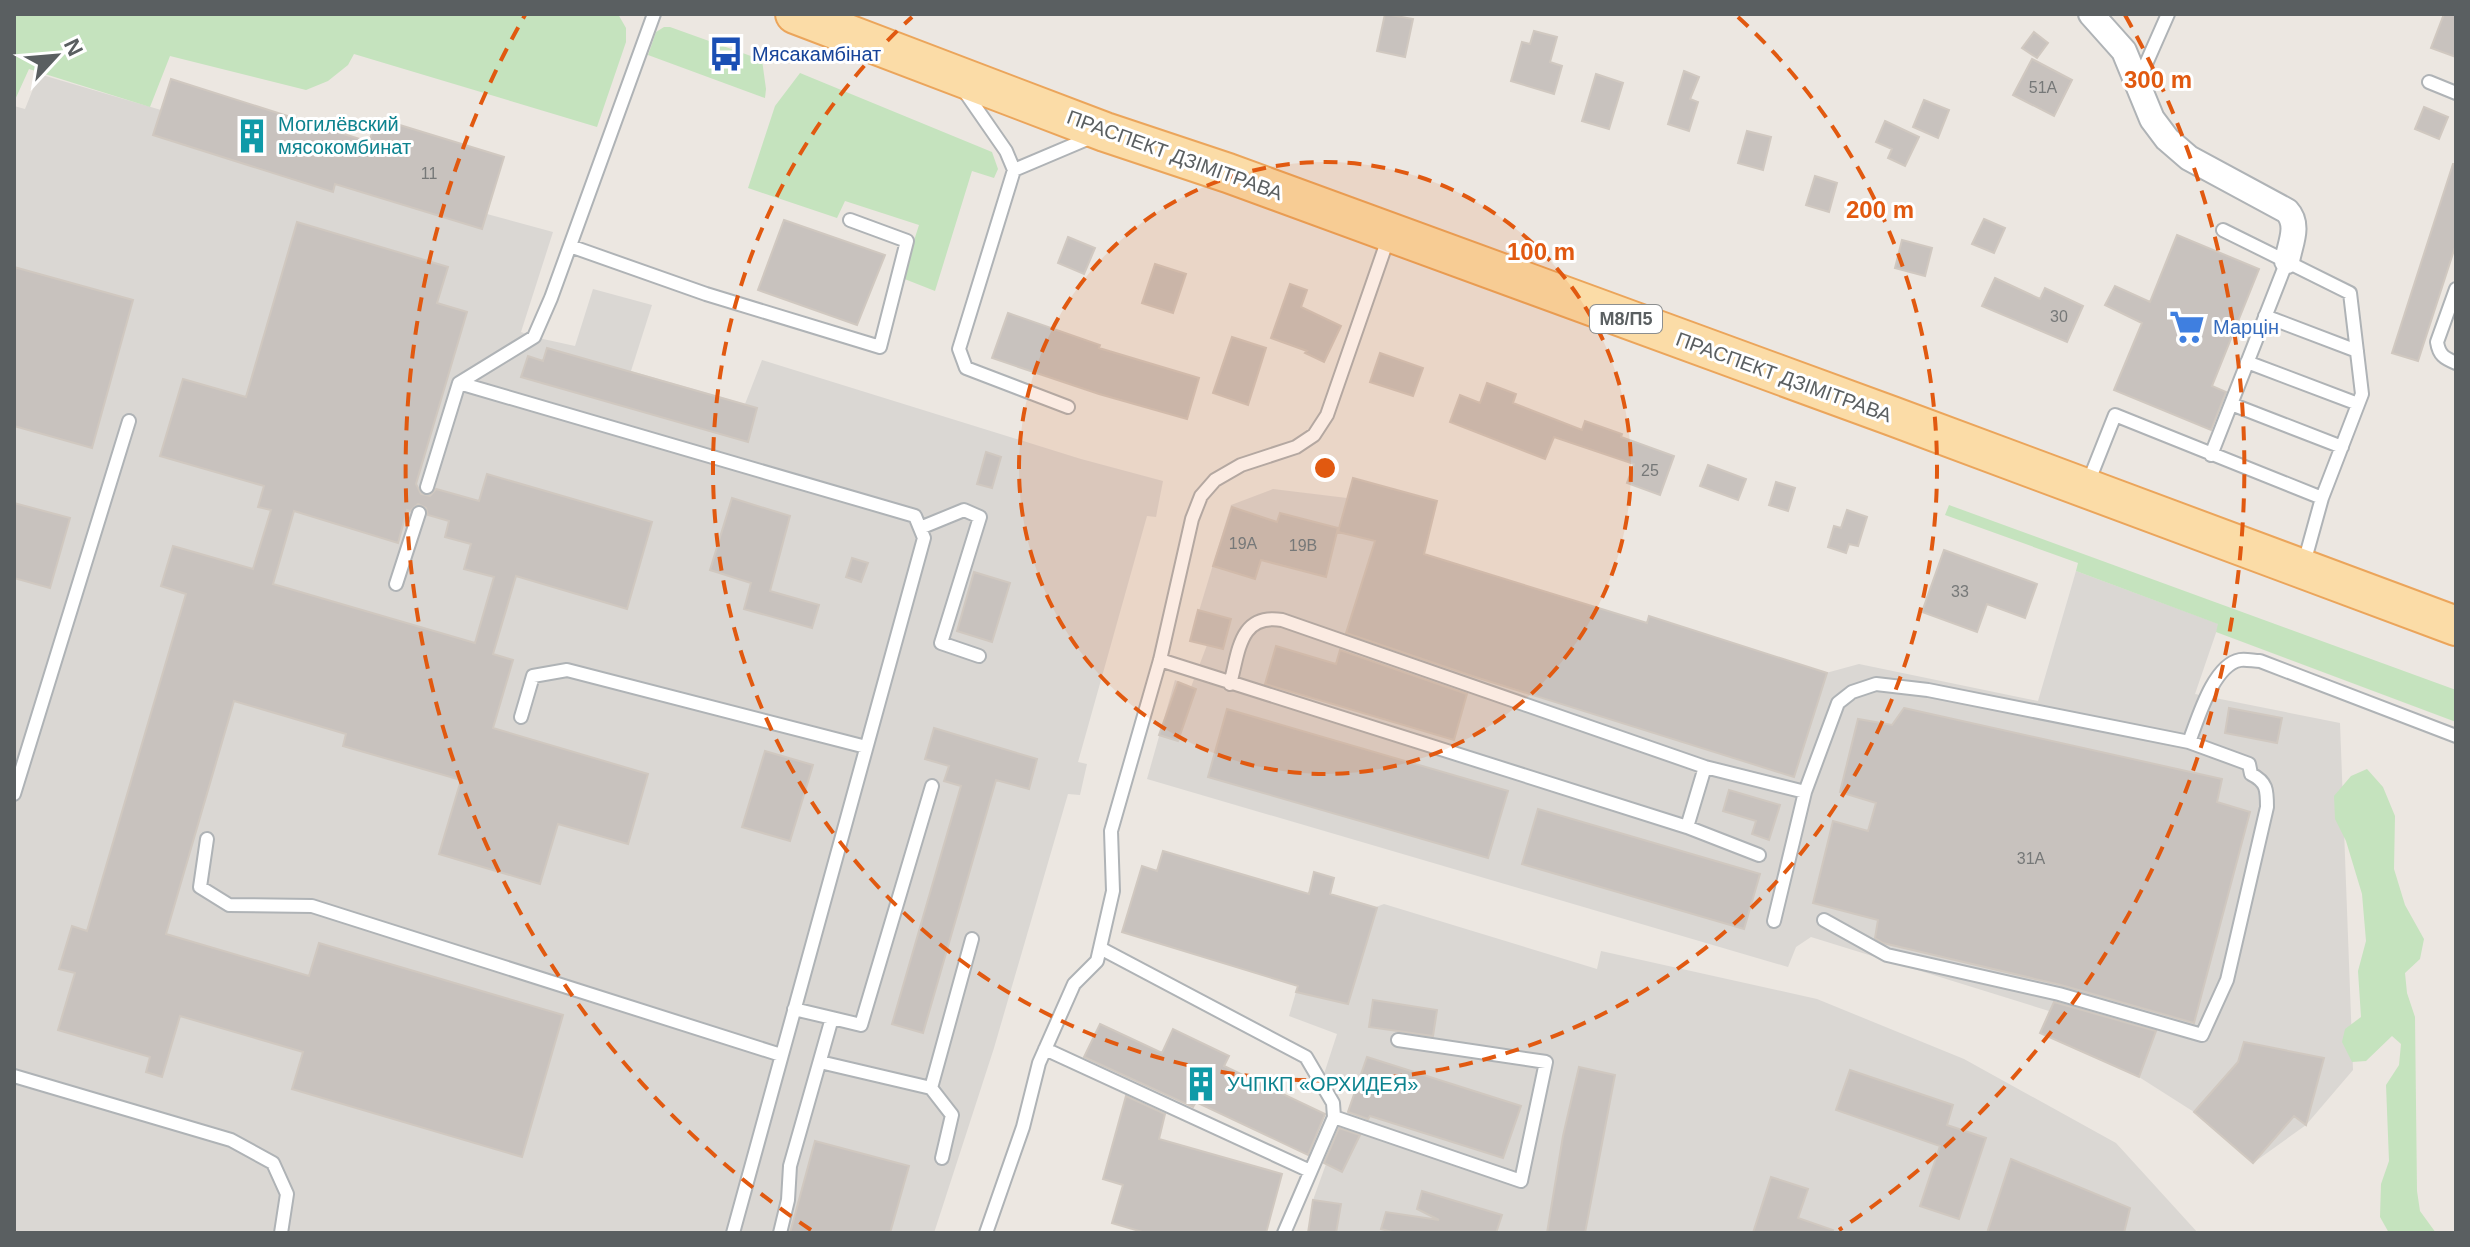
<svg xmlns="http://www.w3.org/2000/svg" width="2470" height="1247" viewBox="0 0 2470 1247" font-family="Arial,sans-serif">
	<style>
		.industrial { fill: #dad7d3 }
		.green { fill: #c5e3be }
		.building { fill: #c8c2be; stroke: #d0c8c0; stroke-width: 2; fill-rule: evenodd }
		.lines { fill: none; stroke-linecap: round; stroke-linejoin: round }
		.service-casing { stroke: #afb3b6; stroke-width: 16 }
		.minor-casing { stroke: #afb3b6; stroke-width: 28 }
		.primary-casing { stroke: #eba55b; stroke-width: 42 }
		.service { stroke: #fff; stroke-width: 12 }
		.minor { stroke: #fff; stroke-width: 24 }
		.primary { stroke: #fbdca7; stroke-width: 38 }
		.ring { fill: none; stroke: #e15910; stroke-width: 4; stroke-dasharray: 14 10 }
		.labels { text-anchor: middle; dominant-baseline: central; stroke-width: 6; stroke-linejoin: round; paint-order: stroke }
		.number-label { font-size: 16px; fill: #767878 }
		.shield { fill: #fff; stroke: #8c8f90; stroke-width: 2 }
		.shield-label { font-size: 18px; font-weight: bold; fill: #5a5f61 }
		.transit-label { font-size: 20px; fill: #164399; stroke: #fff; text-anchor: start }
		.culture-label { font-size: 20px; fill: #0d838f; stroke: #fff; text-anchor: start }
		.street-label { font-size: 20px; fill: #5a5f61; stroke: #fff }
		.shop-label { font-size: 20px; fill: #366cbe; stroke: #fff; text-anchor: start }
		.centre { fill: #e15910; stroke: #fff; stroke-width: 4 }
		.ring-label { font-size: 24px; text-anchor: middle; font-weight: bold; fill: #e15910; stroke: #fff; stroke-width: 6; stroke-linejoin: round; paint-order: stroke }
	</style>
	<rect width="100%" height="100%" fill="#ece7e1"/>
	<path class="industrial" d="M39 74 161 110 171 79 369 142 377 118 504 157 487 214 553 232 521 332 534 337 575 346 593 289 652 305 631 371 745 404 762 360 1081 459 1163 481 1156 517 1147 516 1078 762 1087 764 1080 795 1068 794 994 1048 934 1233H14V106L25 109Z
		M1353 478 1437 501 1424 555 1647 623 1649 616 1826 673 1859 664 2038 701 2076 571 2219 624 2195 694 2340 723 2353 1070 2306 1125 2253 1163 2194 1112 2139 1077 2040 1033 2049 1011 1811 937 1796 947 1788 967 1147 779 1175 680 1191 687 1207 645 1190 641 1231 505 1273 489 1347 498Z
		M1163 851 1308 894 1314 872 1334 878 1331 894 1376 907 1384 904 1597 969 1601 951 1817 999 1964 1059 2116 1143 2198 1233H1308L1313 1200 1326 1164 1343 1130 1356 1088 1324 1074 1337 1034 1289 1016 1298 985 1122 932 1142 866 1157 871Z"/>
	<path class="green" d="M14 14H618L626 28V42L597 127 354 54 348 65 328 81 306 90 170 56 150 107 29 69 14 102Z
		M664 27H670L762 60 766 89 765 98 648 55 656 32Z
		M800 73 992 152 998 169 994 178 972 171 935 291 902 278 919 225 845 201 837 218 748 188 775 106Z
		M1949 505 2456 690V722L2216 632 2218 624 2076 571 2078 563 1945 515Z
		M2367 769 2383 787 2395 816 2394 869 2405 905 2424 939 2420 959 2405 973 2407 993 2415 1017 2417 1191 2420 1211 2436 1233H2389L2380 1217 2381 1184 2389 1161 2386 1085 2399 1065 2401 1044 2392 1036 2366 1061 2352 1062 2342 1042 2345 1029 2361 1017 2358 971 2366 941 2362 894 2346 841 2335 819 2334 796 2351 776Z"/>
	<path class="building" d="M1385 14 1413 19 1405 57 1377 51Z
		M2444 14H2456V57L2431 48Z
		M1534 31 1557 37 1550 62 1562 66 1554 94 1511 81 1522 42 1530 44Z
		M2034 32 2048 43 2037 58 2022 48Z
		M2032 59 2072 80 2054 116 2013 95Z
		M1684 71 1699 77 1690 99 1698 102 1689 131 1668 124Z
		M1596 74 1623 83 1609 129 1582 121Z
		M171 79 369 142 377 118 504 157 482 229 335 184 333 192 153 135Z
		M1924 100 1949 110 1938 138 1913 127Z
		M2424 107 2448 117 2439 139 2415 129Z
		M1885 121 1919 137 1905 166 1888 158 1892 149 1876 142Z
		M1747 131 1771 137 1763 170 1738 163Z
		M2453 164H2456V244L2418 361 2392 353Z
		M1815 176 1837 183 1829 212 1806 205Z
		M1984 219 2005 228 1994 253 1972 244Z
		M784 220 885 255 857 325 758 290Z
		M297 222 448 267 437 303 467 312 416 484 421 494 430 496 436 489 479 501 487 474 652 522 627 609 516 576 493 654 513 660 493 728 648 774 628 844 558 824 540 884 439 854 461 780 343 746 346 734 234 701 166 934 309 976 319 943 563 1015 522 1157 292 1089 303 1052 180 1016 162 1077 146 1072 150 1057 58 1030 75 973 59 969 72 926 87 931 186 594 161 586 173 546 253 569 271 510 258 507 264 486 160 456 183 379 246 397ZM418 504 426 508 428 515 449 521 445 537 471 544 464 569 494 577 475 643 273 584 294 511 398 543 407 510 410 511Z
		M2177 235 2259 269 2212 386 2226 392 2211 430 2114 390 2142 323 2105 305 2115 286 2150 302Z
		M1068 237 1095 248 1084 274 1058 263Z
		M1902 240 1932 248 1925 276 1895 268Z
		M1155 264 1186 274 1173 313 1142 303Z
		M14 267 133 300 92 448 14 426Z
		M1995 278 2040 299 2045 288 2083 306 2067 342 1982 306Z
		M1290 284 1307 290 1301 307 1341 326 1324 362 1305 353 1307 351 1271 338Z
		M1008 313 1100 345 1099 348 1199 378 1187 419 1099 394 992 358Z
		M1232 337 1266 348 1248 405 1213 393Z
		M547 348 757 408 748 442 521 377 528 356 543 361Z
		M1380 353 1423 368 1413 396 1370 382Z
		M1487 383 1516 394 1513 403 1582 430 1585 421 1622 434 1621 437 1674 456 1660 495 1627 483 1634 464 1554 437 1545 459 1450 422 1460 395 1480 403Z
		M986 452 1001 457 992 488 977 484Z
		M1708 465 1746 479 1738 500 1700 486Z
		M1353 478 1437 501 1424 554 1647 623 1649 616 1827 673 1794 777 1472 676 1346 633 1375 541 1338 532Z
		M1776 482 1795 488 1788 511 1769 505Z
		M732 498 790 516 770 591 819 605 812 628 744 609 751 583 710 570Z
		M14 503 70 518 50 588 14 578Z
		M1232 507 1277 522 1280 513 1338 528 1326 577 1261 560 1255 579 1213 566Z
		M1847 510 1867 517 1858 546 1849 544 1846 553 1828 547 1834 526 1841 528Z
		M1944 550 2037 584 2025 618 1987 604 1977 632 1922 612Z
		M852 558 868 563 861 582 846 577Z
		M974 572 1010 583 992 642 957 631Z
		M1198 610 1231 619 1223 649 1190 641Z
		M1276 646 1336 664 1340 650 1467 694 1454 740 1265 684Z
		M1178 682 1196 689 1178 741 1159 735Z
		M1904 708 2222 779 2217 802 2250 812 2194 1023 2061 985 1883 943 1875 938 1878 920 1813 903 1833 821 1868 831 1876 803 1840 792 1858 719 1892 725Z
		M2229 708 2282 718 2277 743 2225 733Z
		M1227 709 1508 791 1488 858 1208 777Z
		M934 728 1037 759 1029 789 996 780 923 1033 892 1024 961 786 944 781 949 766 925 759Z
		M765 751 813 765 790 841 742 827Z
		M1729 790 1780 805 1769 840 1752 834 1756 821 1723 811Z
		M1538 809 1760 874 1744 929 1522 864Z
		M1163 851 1309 894 1314 872 1334 878 1330 894 1377 908 1348 1004 1296 992 1298 986 1122 932 1142 866 1157 871Z
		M1373 1000 1437 1010 1433 1036 1369 1027Z
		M2054 1002 2156 1031 2139 1077 2040 1033Z
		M1100 1024 1162 1053 1173 1029 1229 1056 1224 1066 1325 1114 1308 1155 1196 1102 1193 1107 1084 1057Z
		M2244 1042 2324 1058 2306 1125 2294 1116 2253 1163 2194 1112 2238 1062Z
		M1367 1057 1521 1106 1503 1158 1370 1116 1368 1119 1348 1112Z
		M1579 1067 1615 1075 1585 1233H1547L1563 1136Z
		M1850 1070 1953 1105 1947 1125 1986 1138 1959 1219 1920 1206 1940 1146 1836 1110Z
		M1126 1096 1165 1114 1159 1139 1282 1174 1266 1233H1146L1112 1223 1123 1185 1103 1179Z
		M1339 1128 1360 1135 1342 1172 1324 1163Z
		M815 1141 909 1166 890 1233H790Z
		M2011 1159 2130 1208 2124 1233H1987Z
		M1771 1177 1808 1189 1798 1218 1833 1230 1832 1233H1753Z
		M1422 1191 1502 1215 1496 1233H1396L1381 1229 1386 1212 1439 1220 1417 1209Z
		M1313 1200 1341 1204 1336 1233H1308Z"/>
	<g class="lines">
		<g class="service-casing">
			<path id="service" d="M2138 82 2168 14
				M2429 82 2456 93
				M963 89 1006 151 1014 170 959 349 966 368 1068 407
				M1014 170 1092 137
				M2223 230 2350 293 2362 394 2322 498 2304 563
				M570 246 706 294 880 347 907 241 850 220
				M2456 289 2437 342C2439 355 2444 358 2456 363
				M2265 316 2357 351
				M2247 362 2358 404
				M459 383 915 516 924 538 733 1233
				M2231 404 2342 447
				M2211 455 2287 261
				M2088 483 2115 415 2322 498
				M427 487 459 383 534 337 551 298 654 14
				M920 528 964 510 980 517 941 643 979 656
				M396 584 419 513
				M1160 660 1687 827 1759 855
				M1230 684C1239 652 1239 613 1282 620L1705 767 1805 792 1838 703 1852 692 1876 684 1928 690 2189 742 2249 764 2251 774C2267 782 2267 790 2267 807L2227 980 2202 1035 2059 994 1887 955 1824 920
				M521 717 533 676 567 670 866 747
				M2189 742C2198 719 2213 665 2240 660 2246 659 2254 661 2260 661L2456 736
				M14 794 129 421
				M1687 827 1705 767
				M207 839 200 887 229 905 312 906 781 1055
				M1774 921 1805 792
				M1100 948 1306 1057 1333 1103 1334 1117 1521 1181 1546 1062 1398 1040
				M832 1018 861 1025 932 786
				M1045 1049 1310 1171
				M820 1062 931 1088 972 939
				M14 1076 231 1140 273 1163 287 1194 281 1233
				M931 1088 952 1115 942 1158
				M780 1233 788 1200 790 1166 832 1018 794 1009
				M986 1233 1023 1127 1039 1063 1074 984 1097 961 1113 891 1111 831 1160 660 1192 519 1201 496 1215 480 1241 465 1296 447 1314 435 1327 415 1389 236
				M1284 1233 1334 1117"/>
		</g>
		<g class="minor-casing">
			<path id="minor" d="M2091 14 2124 51 2152 119 2167 139 2189 158 2287 211C2300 225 2290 244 2287 261"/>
		</g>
		<g class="primary-casing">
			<path id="primary" d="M795 14 1105 132 1228 173 1892 416 2456 626"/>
		</g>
		<use href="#service" class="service"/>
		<use href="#minor" class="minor"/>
		<use href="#primary" class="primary"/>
	</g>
	<circle cx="1325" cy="468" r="306" fill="#e15910" fill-opacity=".12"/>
	<g class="ring">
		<circle cx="1325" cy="468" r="306"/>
		<path d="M1738 17A612 612 0 1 1 912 17"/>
		<path d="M811 1230A919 919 0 0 1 525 15M2125 15A919 919 0 0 1 1839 1230"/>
	</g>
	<defs>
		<g id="bus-bare" transform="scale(2.76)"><path d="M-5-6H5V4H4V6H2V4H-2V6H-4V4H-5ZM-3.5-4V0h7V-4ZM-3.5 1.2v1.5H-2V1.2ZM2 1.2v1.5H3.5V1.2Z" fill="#1a4fb4" stroke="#fff" stroke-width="2.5" paint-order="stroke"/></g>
		<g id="building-bare" transform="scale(2.76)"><path d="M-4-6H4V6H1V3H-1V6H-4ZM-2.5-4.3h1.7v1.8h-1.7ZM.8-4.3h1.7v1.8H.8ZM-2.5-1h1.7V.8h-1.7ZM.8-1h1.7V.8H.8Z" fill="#0f9aa8" stroke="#fff" stroke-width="2.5" paint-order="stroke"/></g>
		<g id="supermarket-bare" transform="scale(2.76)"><path d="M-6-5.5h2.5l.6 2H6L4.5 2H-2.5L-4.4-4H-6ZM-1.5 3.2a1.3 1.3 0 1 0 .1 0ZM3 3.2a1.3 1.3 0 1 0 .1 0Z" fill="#3f7fe0" stroke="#fff" stroke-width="2.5" paint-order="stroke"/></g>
	</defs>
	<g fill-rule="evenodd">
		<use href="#bus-bare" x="726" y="54"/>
		<use href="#building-bare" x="252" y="136"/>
		<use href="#supermarket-bare" x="2187" y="327"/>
		<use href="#building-bare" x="1201" y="1084"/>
	</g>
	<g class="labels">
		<g class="number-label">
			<text x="2043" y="87">51А</text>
			<text x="429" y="173">11</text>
			<text x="2059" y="316">30</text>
			<text x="1650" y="470">25</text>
			<text x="1243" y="543">19А</text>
			<text x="1303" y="545">19В</text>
			<text x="1960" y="591">33</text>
			<text x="2031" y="858">31А</text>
		</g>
		<rect class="shield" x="1590" y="305" width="72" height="28" rx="6"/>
		<g class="shield-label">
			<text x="1626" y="319">М8/П5</text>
		</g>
		<g class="transit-label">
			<text x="752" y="54">Мясакамбінат</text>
		</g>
		<g class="culture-label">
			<text x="278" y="124">Могилёвский<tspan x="278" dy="23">мясокомбинат</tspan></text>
			<text x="1227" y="1084">УЧПКП «ОРХИДЕЯ»</text>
		</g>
		<g class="street-label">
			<text transform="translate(1175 155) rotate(20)">ПРАСПЕКТ ДЗІМІТРАВА</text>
			<text transform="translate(1784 377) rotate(20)">ПРАСПЕКТ ДЗІМІТРАВА</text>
		</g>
		<g class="shop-label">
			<text x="2213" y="327">Марцін</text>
		</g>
	</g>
	<circle cx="1325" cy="468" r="12" class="centre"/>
	<g class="ring-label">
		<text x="2158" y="88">300 m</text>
		<text x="1880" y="218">200 m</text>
		<text x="1541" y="260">100 m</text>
	</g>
	<rect width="2470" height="1247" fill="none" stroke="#5a5f61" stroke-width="32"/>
	<g transform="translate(56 56) rotate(64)" stroke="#ffffff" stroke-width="6" paint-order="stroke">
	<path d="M0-6L14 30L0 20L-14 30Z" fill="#5a5f61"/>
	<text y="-12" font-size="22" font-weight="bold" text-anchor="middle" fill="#5a5f61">N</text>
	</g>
</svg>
